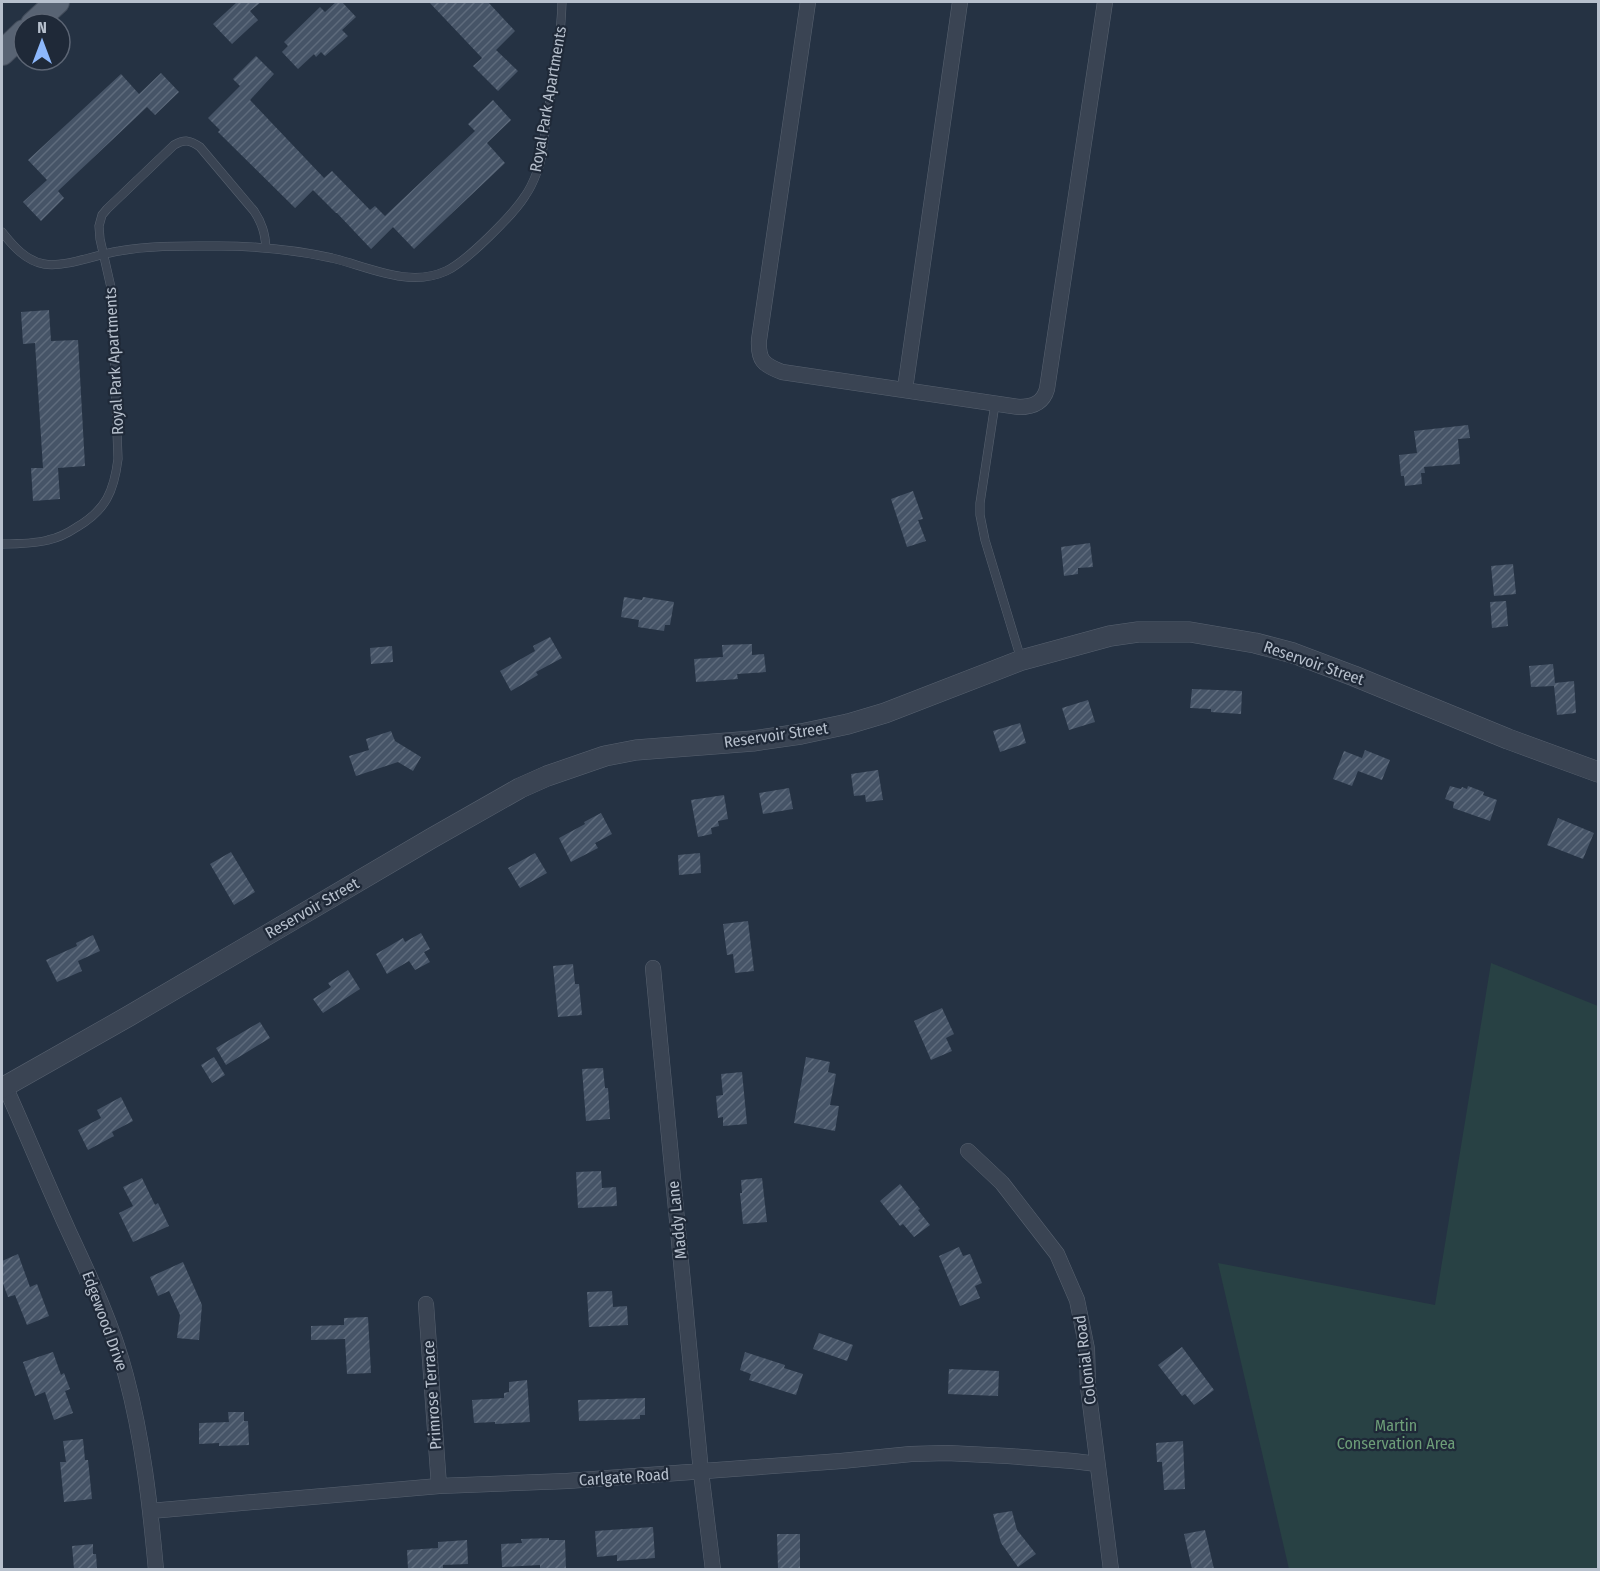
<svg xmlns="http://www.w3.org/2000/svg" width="1600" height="1571" viewBox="0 0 1600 1571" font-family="'Fira Sans Condensed',sans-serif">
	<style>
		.park { fill: #284144 }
		.building { fill: url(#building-hatch) }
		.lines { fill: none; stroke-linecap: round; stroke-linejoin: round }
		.service-casing { stroke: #586270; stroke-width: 9 }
		.minor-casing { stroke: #586270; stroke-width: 16 }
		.tertiary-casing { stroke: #586270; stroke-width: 21 }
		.primary-casing { stroke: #444d5c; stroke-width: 26 }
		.service { stroke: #3a4453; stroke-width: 8 }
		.minor { stroke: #3a4453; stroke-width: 15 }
		.tertiary { stroke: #3a4453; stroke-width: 20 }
		.primary { stroke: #586373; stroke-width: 24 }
		.labels { text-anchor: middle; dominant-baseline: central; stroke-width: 4.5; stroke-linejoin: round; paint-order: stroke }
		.street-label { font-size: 16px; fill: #b7c0cd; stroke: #1f2938 }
		.park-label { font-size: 16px; fill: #6d9e78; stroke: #1f2938 }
	</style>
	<defs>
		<pattern id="building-hatch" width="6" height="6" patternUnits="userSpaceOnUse" patternTransform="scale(1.5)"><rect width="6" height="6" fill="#465467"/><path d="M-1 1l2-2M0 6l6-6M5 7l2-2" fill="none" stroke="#5e6b7c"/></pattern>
	</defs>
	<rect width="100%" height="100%" fill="#253243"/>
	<path class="park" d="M1491 963 1598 1006V1569H1289L1218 1263 1435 1305Z"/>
	<path class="building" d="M237 2H261L250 11 258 20 232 44 213 24Z
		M336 2H342L356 17 342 30 348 36 325 56 321 52 316 57 314 54 298 69 282 52 288 46 284 42 320 7 325 12Z
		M429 2H488L515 31 496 50 518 71 498 91 473 66 482 58Z
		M256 56 274 74 250 100 324 178 332 171 370 210 375 206 385 216 475 131 468 124 493 100 511 120 487 143 505 163 414 249 393 227 371 249 337 213H336L313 190 295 208 218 132 220 130 208 118 240 86 233 79Z
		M161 73 179 92 155 115 147 107 58 191 64 198 41 221 23 202 47 180 28 160 121 74 139 94Z
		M49 310 51 341 78 340 85 466 58 468 60 499 33 501 31 468H43L35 343 23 344 21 312Z
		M1468 425 1470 438 1458 439 1460 464 1424 467 1425 473H1421L1422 484 1405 486 1404 476H1401L1399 455 1417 453 1414 431Z
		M913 491 923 519 918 520 926 541 907 547 891 499Z
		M1090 543 1093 567 1078 568V574L1064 576 1061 547Z
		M1513 564 1516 594 1494 596 1491 566Z
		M624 597 642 600 643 597 674 602 670 625H665L664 631 638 627 639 620 621 617Z
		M1506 601 1508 626 1492 628 1490 602Z
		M550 637 562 658 536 672 538 675 511 691 500 671 535 651 533 646Z
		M752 644V655L764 654 766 672 737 674 738 679 696 682 694 659 723 657 722 645Z
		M392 646 393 662 371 664 370 648Z
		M1553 664 1555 683 1574 681 1576 713 1557 715 1554 686 1531 687 1529 666Z
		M1192 689 1242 691 1241 714 1211 712V709L1190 708Z
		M1088 700 1095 722 1069 730 1062 708Z
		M1020 723 1026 743 1000 752 993 731Z
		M391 731 395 741 421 757 413 771 398 762 356 776 349 756 369 750 366 739Z
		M1365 750 1390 760 1382 780 1358 771 1352 786 1333 779 1344 751 1362 758Z
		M878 770 883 800 866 802 865 795 854 796 851 774Z
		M1450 786 1461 789 1462 787 1467 789 1468 786 1484 792 1483 795 1497 800 1490 821 1453 808 1454 802 1445 799Z
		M789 788 793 809 763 814 759 793Z
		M724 795 728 819 718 821 719 826 711 828 712 834 698 837 691 800Z
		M601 813 612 834 595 843 598 848 571 862 559 838 585 824 584 822Z
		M1558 818 1594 833 1583 859 1547 845Z
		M231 852 255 892 234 905 210 864Z
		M535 853 547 873 520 888 508 868Z
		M700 853 701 873 679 875 678 855Z
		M748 921 754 971 735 973 733 954 727 955 723 924Z
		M421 933 430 949 424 952 430 962 415 970 409 961 387 974 376 954 403 938 405 942Z
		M93 935 100 951 78 961 82 971 57 982 46 960 77 946 76 943Z
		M573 964 575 984H579L582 1015 558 1017 553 966Z
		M348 970 360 989 323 1013 313 999 331 987 328 983Z
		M942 1008 954 1034 946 1038 952 1051 931 1060 914 1021Z
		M260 1022 270 1038 226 1065 216 1048Z
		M214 1057 225 1075 212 1083 201 1065Z
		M806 1057 830 1062 828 1072 836 1074 830 1105 839 1106 835 1131 794 1123Z
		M603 1068 605 1088H608L610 1119 586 1121 582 1069Z
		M742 1072 747 1124 723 1126V1117L718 1118 716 1096 723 1095 721 1074Z
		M121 1097 133 1121 112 1132 114 1136 88 1150 78 1130 101 1118 97 1110Z
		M601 1171 602 1188 616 1187 617 1206 578 1208 576 1172Z
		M142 1178 155 1205 158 1203 169 1226 133 1242 119 1213 133 1206 123 1187Z
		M762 1178 767 1222 743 1224 740 1193H742L741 1180Z
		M900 1184 920 1209 918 1210 930 1225 914 1237 903 1224 900 1226 880 1201Z
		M959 1247 963 1256 970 1254 982 1283 975 1286 980 1298 960 1306 939 1256Z
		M18 1254 30 1287 37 1284 49 1316 27 1325 15 1295 8 1297 2 1281V1261Z
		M183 1262 202 1305 199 1340 177 1338 180 1315 169 1291 158 1296 150 1277Z
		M612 1291 613 1307 627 1306 628 1325 589 1327 587 1292Z
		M368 1317 371 1373 347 1374 345 1339 311 1340V1326L344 1325V1318Z
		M819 1333 853 1345 847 1361 813 1349Z
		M1182 1347 1214 1390 1194 1405 1185 1394 1182 1396 1158 1365Z
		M53 1352 61 1375 64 1373 70 1389 65 1391 73 1413 54 1420 45 1392 35 1396 23 1362Z
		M745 1352 785 1365 784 1368 803 1374 796 1395 749 1380 751 1374 740 1370Z
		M949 1369 999 1371 998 1396 948 1394Z
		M527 1380 530 1422 495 1424V1422L474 1423 472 1400 504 1398V1393L509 1392V1382Z
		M645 1398V1415H640V1419L579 1421 578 1400Z
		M228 1412H244V1421H248L249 1445 219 1446V1443L199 1444V1423L229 1422Z
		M83 1439 85 1460H88L92 1499 64 1502 60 1462H66L63 1441Z
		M1183 1441 1185 1489 1164 1490 1162 1462H1157L1156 1443Z
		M1012 1511 1017 1530 1036 1554 1018 1567 1001 1543 993 1514Z
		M653 1527 655 1558 617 1561V1555L597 1557 595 1531Z
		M1205 1530 1214 1569H1192L1184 1534Z
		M777 1534H800V1569H778Z
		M549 1538V1540H565L566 1569H540V1565L502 1567 501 1544 522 1543 521 1539Z
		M467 1540 468 1564 443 1565V1569H428V1568L408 1569 407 1550 438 1548V1542Z
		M93 1544V1554H96L97 1569H74L72 1546Z"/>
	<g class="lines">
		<g class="service-casing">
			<path id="service" d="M2 232C13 246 26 261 44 264 64 268 98 254 119 251 151 245 187 246 219 246 257 246 295 250 332 258 369 267 409 288 446 271 466 262 513 215 525 196 530 189 534 180 537 172 543 159 544 137 546 123 553 83 561 42 562 2
				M995 404 980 503V515L985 540 1021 659
				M2 544C17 544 33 544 48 540 58 538 68 533 77 527 106 510 114 491 118 459L112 292 100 239 99 226 102 215 107 209 174 145C185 139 190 140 200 147L254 211C262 223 265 233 266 248"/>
		</g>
		<g class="minor-casing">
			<path id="minor" d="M808 2 759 340C758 360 763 365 782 372L1019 407C1033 407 1043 403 1047 389L1105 2
				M905 389 960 2
				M653 968 701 1472 713 1570
				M5 1086C27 1135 47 1184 69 1232 91 1279 113 1326 126 1376 143 1440 150 1504 156 1570
				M968 1151 1002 1183 1057 1254 1077 1300 1087 1349 1088 1387 1111 1570
				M426 1304 439 1486
				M150 1511 439 1486 567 1481 841 1461 911 1454 947 1453 1008 1456 1073 1461 1097 1464"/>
		</g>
		<g class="tertiary-casing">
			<path id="tertiary" d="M2 1088 129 1016 432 838 520 788 547 776 605 756 636 750 753 741 801 734 848 724 885 713 1022 660 1110 636 1138 632H1190L1255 643 1293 653 1354 676 1508 739 1598 772"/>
		</g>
		<g class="primary-casing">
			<path id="primary" d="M33 24 57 2
				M2 53 24 32"/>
		</g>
		<use href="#service" class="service"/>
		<use href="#minor" class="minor"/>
		<use href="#tertiary" class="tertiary"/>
		<use href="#primary" class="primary"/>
	</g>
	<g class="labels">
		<g class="street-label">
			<text transform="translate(548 99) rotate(-80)">Royal Park Apartments</text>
			<text transform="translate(114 361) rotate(-93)">Royal Park Apartments</text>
			<text transform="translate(1314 663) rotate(19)">Reservoir Street</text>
			<text transform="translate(776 735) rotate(-8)">Reservoir Street</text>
			<text transform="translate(312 908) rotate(-30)">Reservoir Street</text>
			<text transform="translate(677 1220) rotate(-96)">Maddy Lane</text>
			<text transform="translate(105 1321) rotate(70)">Edgewood Drive</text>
			<text transform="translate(1085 1360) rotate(-97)">Colonial Road</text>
			<text transform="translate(432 1395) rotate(-94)">Primrose Terrace</text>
			<text transform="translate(624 1477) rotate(-4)">Carlgate Road</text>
		</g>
		<g class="park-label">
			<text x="1396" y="1425">Martin<tspan x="1396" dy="18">Conservation Area</tspan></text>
		</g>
	</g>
	<rect width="1600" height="1571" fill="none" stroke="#b7c0cd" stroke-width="6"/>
	<g transform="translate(42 42)"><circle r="28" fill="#1f2938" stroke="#5c6574" stroke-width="1.5"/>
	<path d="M0-4.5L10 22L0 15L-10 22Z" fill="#8db8fc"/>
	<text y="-9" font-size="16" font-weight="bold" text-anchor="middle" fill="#b7c0cd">N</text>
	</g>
</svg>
